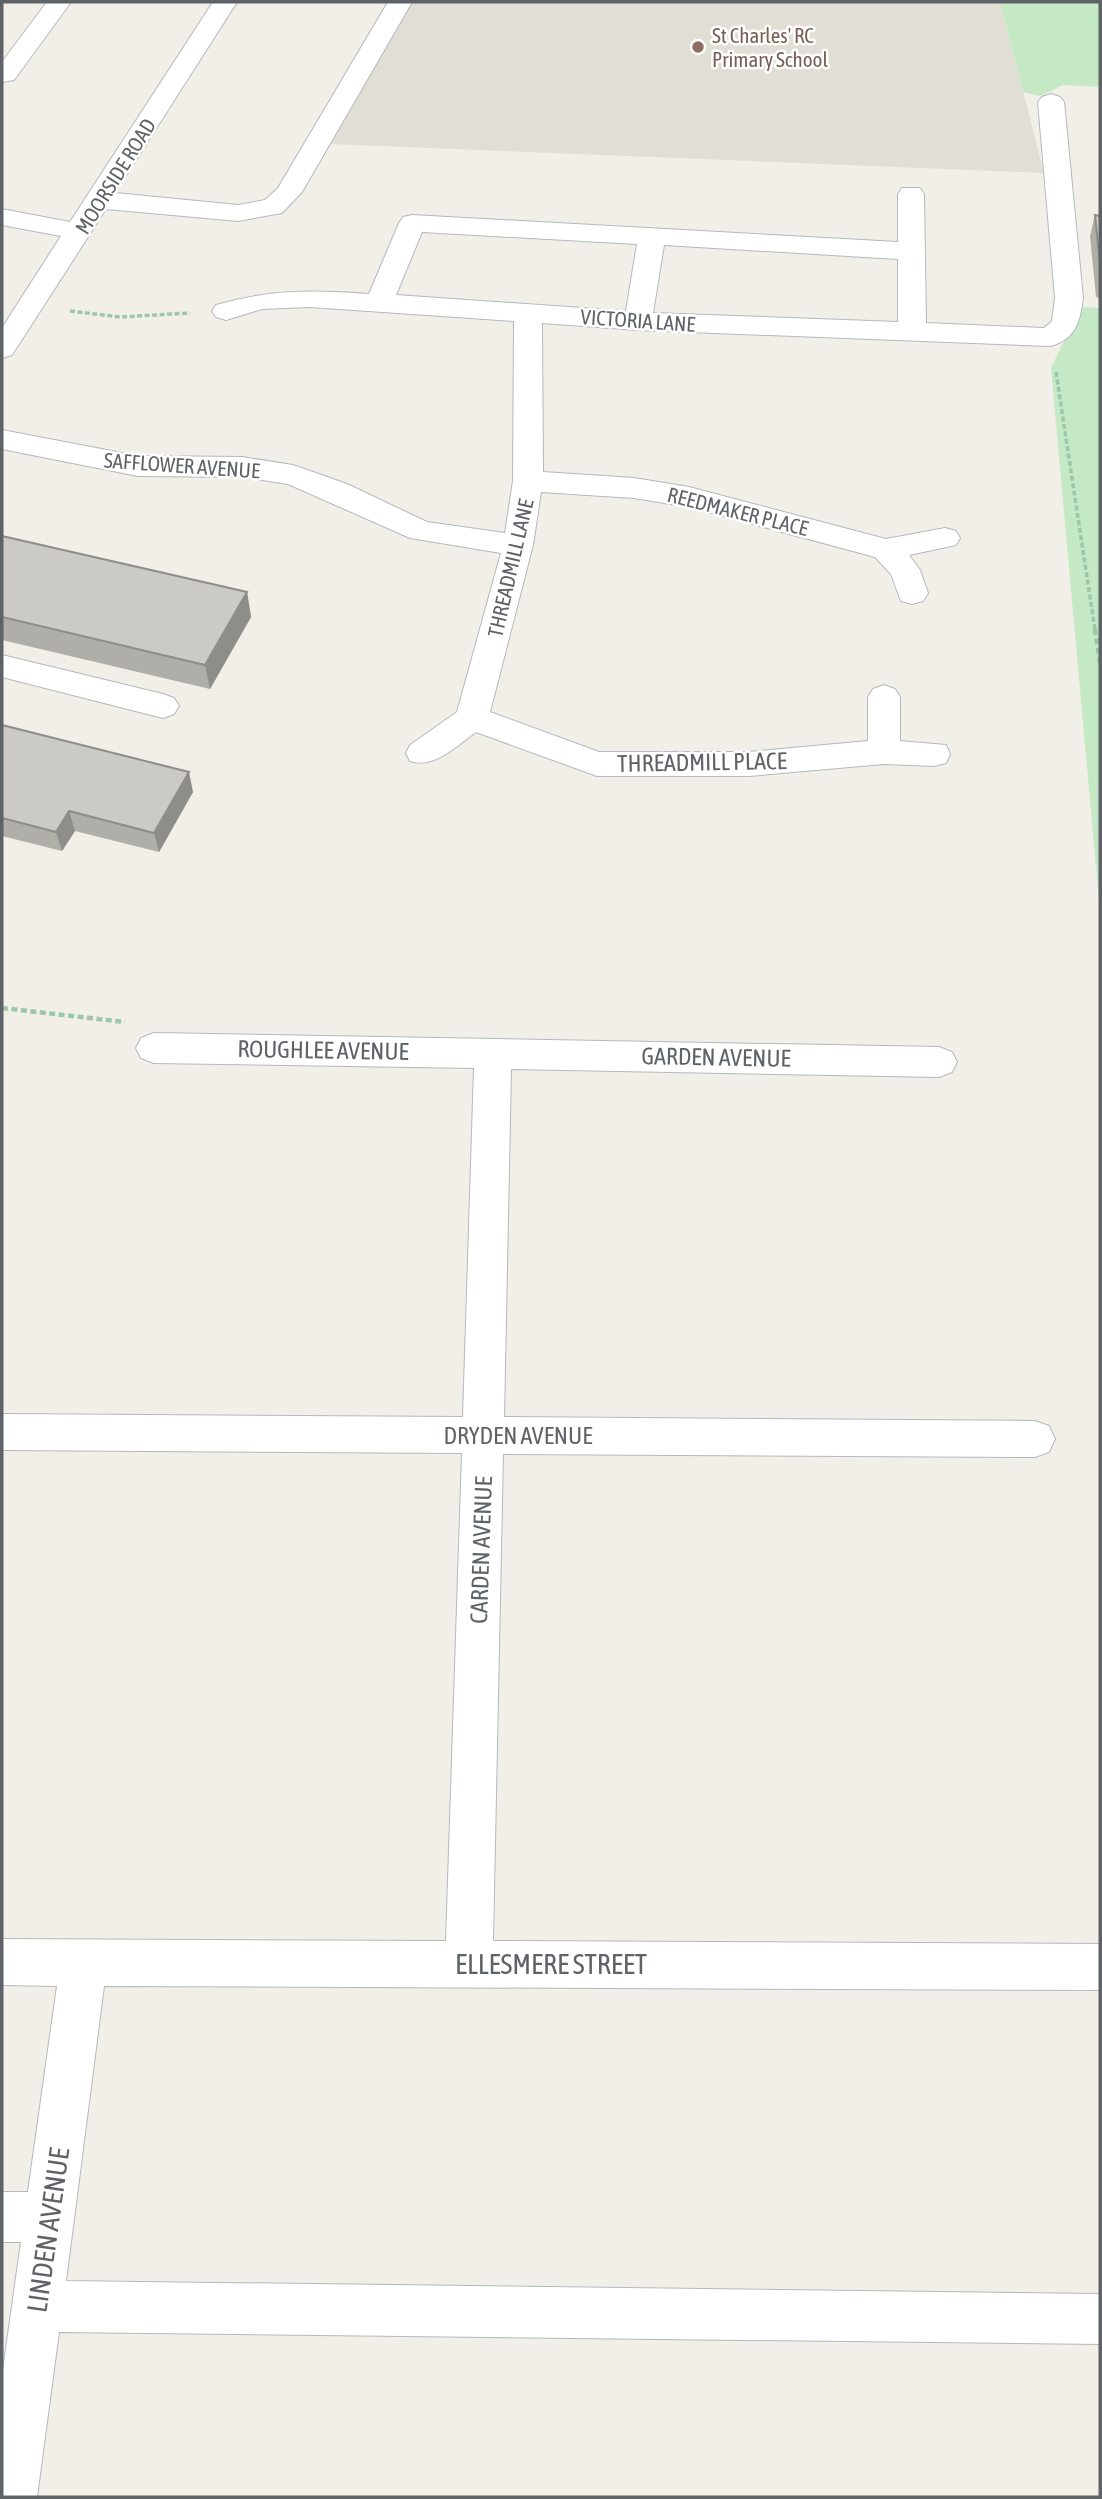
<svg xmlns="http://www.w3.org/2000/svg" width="1102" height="2499" viewBox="0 0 1102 2499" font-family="'Asap Condensed',sans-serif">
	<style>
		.education { fill: #e1ded6 }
		.green { fill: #c5e8c5 }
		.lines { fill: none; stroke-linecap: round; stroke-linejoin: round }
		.minor-casing { stroke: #b5b8bc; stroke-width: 2 }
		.path-far1 { stroke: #9cc7a9; stroke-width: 3.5; stroke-dasharray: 5 2.5; stroke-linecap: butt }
		.path { stroke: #9cc7a9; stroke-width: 4.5; stroke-dasharray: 6 3.5; stroke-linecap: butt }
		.minor { fill: #fff; fill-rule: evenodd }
		.wall { fill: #afaea9 }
		.shaded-wall { fill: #8f8d8a }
		.building { fill: #cccac5; stroke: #8f8d8a; stroke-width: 2 }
		.education-dot { fill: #8d6e63; stroke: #fff; stroke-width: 2.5 }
		.labels { text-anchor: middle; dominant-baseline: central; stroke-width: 5; stroke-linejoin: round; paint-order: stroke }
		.far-education-label { font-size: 21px; fill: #785e54; stroke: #fff; text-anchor: start }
		.far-street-label { font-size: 21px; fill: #5f6368; stroke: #fff }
		.street-label { font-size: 24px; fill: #5f6368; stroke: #fff }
		.near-street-label { font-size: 28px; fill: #5f6368; stroke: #fff }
	</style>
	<rect width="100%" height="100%" fill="#f1efe8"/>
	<path class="education" d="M408 2H1000L1044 173 331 144Z"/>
	<path class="green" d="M1000 2H1100V87L1063 85 1040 96 1023 92Z
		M1074 307 1100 308V911L1051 368 1067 335Z"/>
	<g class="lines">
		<g class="minor-casing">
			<path id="minor" d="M47 2H71L14 80 2 82V62Z
				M213 2H237L115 193 238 205 265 200 278 188 388 2H412L302 192 282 213 238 221 106 209 12 355 2 358V328L61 236 2 225V209L70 222Z
				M1051 94 1060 97 1064 102 1083 298C1080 321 1076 339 1051 346L638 330 542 323 543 472 634 478 689 487 886 539 945 528 956 531 960 538 956 545 909 555 920 570 928 593 923 601 912 604 901 601 891 574 875 557 689 507 634 498 541 492 533 545 490 712 599 752H749L868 741V697L873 689 884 685 895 689 900 697V741L946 745 950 754 946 763 934 766 884 764 749 776H597L476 732C456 746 435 769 410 761L406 753 410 745 457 712 501 553 410 538 288 484 242 477 138 476 2 449V430L138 456 242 457 293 465 347 484 427 522 505 533 513 481 514 321 310 307 262 309 226 320 216 317 212 311 216 305C273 289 311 290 369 294L399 223 403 217 412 215 898 242V194L902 188H920L924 194 926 323 1044 328 1052 321 1055 298 1038 102 1042 97ZM422 232 637 244 626 311 396 295ZM664 245 898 259V322L653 313Z
				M2 655 163 694 174 698 179 706 174 714 163 718 2 677Z
				M154 1033 939 1047 952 1052 957 1062 952 1072 939 1077 511 1069 504 1417 1035 1421 1049 1426 1055 1439 1049 1452 1035 1457 503 1454 493 1941 1100 1944V1990L104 1986 66 2281 1100 2294V2344L59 2332 37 2497H2V2377L21 2242H2V2192H28L57 1986 2 1985V1939L446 1941 462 1453 2 1450V1414L463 1417 474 1068 154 1063 141 1058 136 1048 141 1038Z"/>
		</g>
		<path class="path-far1" d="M70 311 120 317 190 313
			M1056 372 1095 630"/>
		<path class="path" d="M1095 629 1100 663
			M2 1008 125 1022"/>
		<use href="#minor" class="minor"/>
	</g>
	<path class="wall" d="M1095 215 1100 216V298L1096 297 1090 236Z
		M2 536 247 592 251 617 210 689 2 640Z
		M2 725 193 792 159 852 75 831 62 851 2 836Z"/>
	<path class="shaded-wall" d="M247 592 251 617 210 689 205 665Z
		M189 772 193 792 159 852 154 833Z
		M69 811 75 831 62 851 56 832Z"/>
	<path class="building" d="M1095 215 1100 216V265Z
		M2 536 247 592 205 665 2 617Z
		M2 725 189 772 154 833 69 811 56 832 2 818Z"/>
	<circle class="education-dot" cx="698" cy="47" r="7"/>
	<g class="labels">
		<g class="far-education-label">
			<text x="712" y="35">St Charles' RC<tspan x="712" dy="24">Primary School</tspan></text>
		</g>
		<g class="far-street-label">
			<text transform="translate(115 176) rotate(-58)">MOORSIDE ROAD</text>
			<text transform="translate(638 320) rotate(4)">VICTORIA LANE</text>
			<text transform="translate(182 465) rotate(4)">SAFFLOWER AVENUE</text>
			<text transform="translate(738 511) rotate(14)">REEDMAKER PLACE</text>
			<text transform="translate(510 568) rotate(-77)">THREADMILL LANE</text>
		</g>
		<g class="street-label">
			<text transform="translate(702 762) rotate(-1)">THREADMILL PLACE</text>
			<text transform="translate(323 1050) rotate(1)">ROUGHLEE AVENUE</text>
			<text transform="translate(716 1057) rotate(1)">GARDEN AVENUE</text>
			<text x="518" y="1435">DRYDEN AVENUE</text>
			<text transform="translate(481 1550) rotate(-88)">CARDEN AVENUE</text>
		</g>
		<g class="near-street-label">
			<text x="551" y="1964">ELLESMERE STREET</text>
			<text transform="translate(48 2230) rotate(-82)">LINDEN AVENUE</text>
		</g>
	</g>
	<rect width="1102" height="2499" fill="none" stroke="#5f6368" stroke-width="7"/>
</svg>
